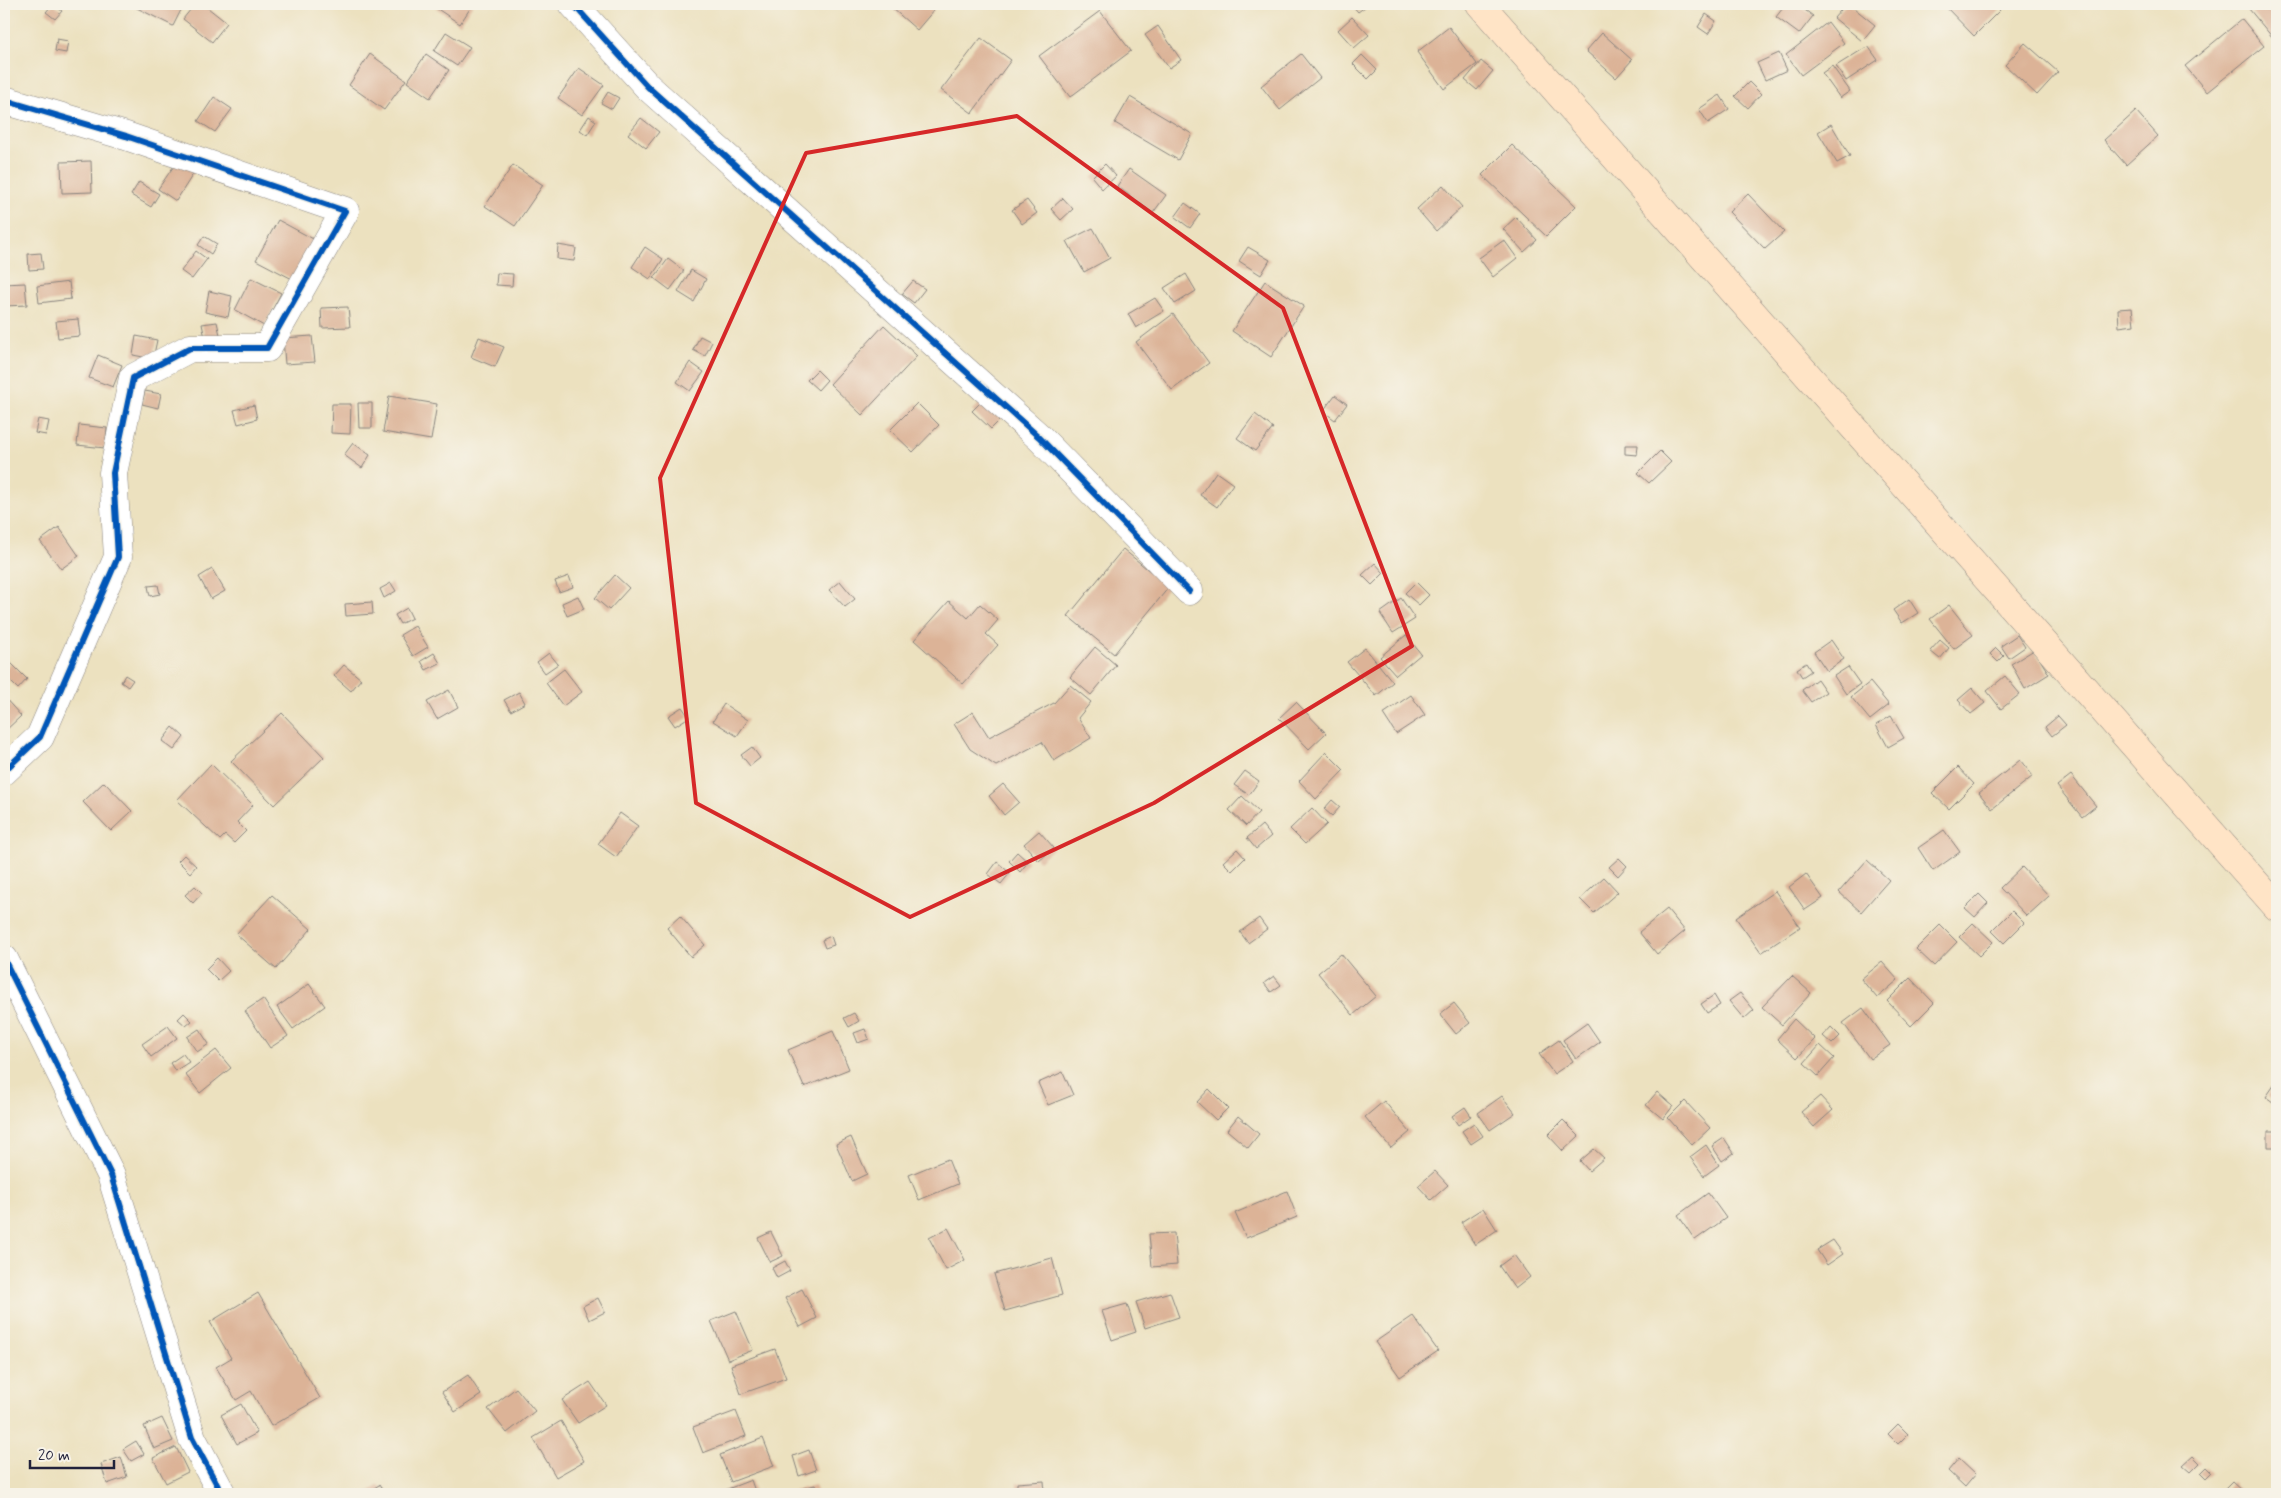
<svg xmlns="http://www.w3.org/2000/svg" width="2281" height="1498" viewBox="0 0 2281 1498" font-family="Mynerve,sans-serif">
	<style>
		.building { fill: #dcb397 }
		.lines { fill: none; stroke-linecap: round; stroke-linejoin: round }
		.minor-casing { stroke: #87827d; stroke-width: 29 }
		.secondary-casing { stroke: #87827d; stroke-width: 29 }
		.minor { stroke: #fff; stroke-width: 28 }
		.secondary { stroke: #ffe4c6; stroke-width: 28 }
		.cycleway-casing { stroke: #f7f3e8; stroke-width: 9 }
		.cycleway { stroke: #0057b8; stroke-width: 6 }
		.marked { fill: none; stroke: #d62828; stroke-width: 4; stroke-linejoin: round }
	</style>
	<rect width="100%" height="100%" fill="#f7f3e8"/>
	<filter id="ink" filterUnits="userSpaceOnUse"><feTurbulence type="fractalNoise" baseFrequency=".02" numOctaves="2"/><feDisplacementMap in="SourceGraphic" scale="10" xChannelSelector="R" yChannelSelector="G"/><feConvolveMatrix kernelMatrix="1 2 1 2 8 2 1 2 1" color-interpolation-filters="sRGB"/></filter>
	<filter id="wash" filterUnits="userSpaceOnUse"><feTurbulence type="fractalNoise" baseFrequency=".0096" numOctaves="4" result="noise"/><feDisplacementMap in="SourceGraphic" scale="20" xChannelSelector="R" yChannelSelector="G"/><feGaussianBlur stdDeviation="1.12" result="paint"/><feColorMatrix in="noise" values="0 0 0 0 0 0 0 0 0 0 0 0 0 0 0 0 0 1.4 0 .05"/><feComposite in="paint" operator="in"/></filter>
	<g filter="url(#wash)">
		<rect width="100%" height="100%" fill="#ece1bf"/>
		<g id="blocks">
			<path class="building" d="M53 4 62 11 55 19 46 12Z
				M129 4H184L173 26Z
				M195 4H203L227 23 212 42 183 19Z
				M439 4H473L460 24 436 8Z
				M896 4H927L934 10 917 30 892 8Z
				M1351 4H1369L1358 12Z
				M1786 4H1797L1813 16 1799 34 1776 17Z
				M1846 4H1849L1875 25 1862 41 1834 18Z
				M1943 4H1994L2000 10 1974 36Z
				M2255 4H2277V35L2273 38 2249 9Z
				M1100 11 1131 51 1070 97 1039 56Z
				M1706 14 1716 21 1708 34 1698 27Z
				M1352 17 1369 35 1354 48 1338 30Z
				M2242 19 2264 46 2207 92 2185 66Z
				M1828 22 1844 43 1801 75 1786 55Z
				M1158 26 1181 60 1169 68 1145 35Z
				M1449 27 1477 64 1444 89 1417 52Z
				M446 32 470 47 457 66 434 51Z
				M1602 33 1632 60 1616 78 1586 51Z
				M981 38 1011 60 972 113 941 90Z
				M57 39 68 41 66 53 55 51Z
				M2025 43 2058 72 2037 95 2005 65Z
				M1868 46 1878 60 1846 81 1836 66Z
				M1779 53 1787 70 1765 80 1757 63Z
				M370 54 406 80 384 110 349 85Z
				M426 54 449 70 430 98 407 82Z
				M1301 54 1320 78 1280 110 1261 86Z
				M1362 55 1377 70 1368 79 1353 64Z
				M1481 61 1493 71 1477 90 1465 80Z
				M1832 66 1850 91 1840 98 1822 73Z
				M579 68 604 85 582 115 558 98Z
				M1749 82 1761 94 1748 108 1735 96Z
				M608 92 619 98 612 109 601 103Z
				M1720 95 1729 109 1708 123 1699 109Z
				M214 97 232 109 215 132 198 121Z
				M1130 97 1192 134 1178 160 1115 123Z
				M2136 111 2158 136 2126 165 2104 140Z
				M589 116 596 121 587 135 580 130Z
				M641 118 659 132 646 148 628 134Z
				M1831 124 1850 156 1837 163 1818 132Z
				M1512 145 1576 206 1546 236 1482 175Z
				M178 160 195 171 176 201 158 189Z
				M91 161 92 192 62 193 61 162Z
				M1105 164 1116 176 1102 189 1092 177Z
				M513 165 543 185 515 226 485 206Z
				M1129 169 1166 195 1153 213 1117 186Z
				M139 182 159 194 151 207 131 195Z
				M1443 185 1462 207 1436 231 1417 209Z
				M1748 194 1784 232 1765 249 1729 212Z
				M1063 198 1073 209 1061 220 1051 209Z
				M1027 200 1037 213 1022 224 1012 210Z
				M1185 203 1200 214 1190 228 1175 217Z
				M1516 217 1537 240 1524 252 1503 229Z
				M278 220 317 241 296 281 256 260Z
				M1093 228 1110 258 1084 272 1067 241Z
				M204 236 217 244 211 254 198 245Z
				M1504 240 1517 258 1493 277 1479 258Z
				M558 245 576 248 574 261 557 259Z
				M645 247 663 259 650 279 632 267Z
				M1248 247 1270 260 1261 275 1239 261Z
				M196 251 207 259 192 279 181 271Z
				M41 253 43 269 29 270 28 254Z
				M668 259 684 271 670 290 654 278Z
				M691 270 706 279 694 302 678 292Z
				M497 273 513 274 512 286 496 285Z
				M1186 274 1196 291 1175 304 1164 288Z
				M251 278 281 293 264 326 235 310Z
				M913 281 925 289 914 303 902 294Z
				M1265 281 1304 306 1271 357 1232 331Z
				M69 282 71 299 39 303 37 286Z
				M25 283 27 305 4 306V284Z
				M209 291 232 296 228 317 205 312Z
				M1155 298 1164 311 1136 328 1128 314Z
				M348 307 350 327 322 328 321 308Z
				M2132 308 2134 325 2119 327 2118 309Z
				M1173 314 1209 363 1172 390 1136 342Z
				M78 319 80 336 58 338 56 321Z
				M217 322 220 335 205 338 202 324Z
				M884 325 917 356 862 415 830 384Z
				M136 336 157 340 153 359 133 355Z
				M312 336 315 362 285 364 283 338Z
				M700 336 712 342 705 356 693 350Z
				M479 337 504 347 495 367 471 357Z
				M98 355 122 365 113 387 89 378Z
				M690 362 704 372 690 391 677 382Z
				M817 370 827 380 818 390 807 380Z
				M145 391 161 394 158 408 142 404Z
				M1335 395 1347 404 1335 420 1323 411Z
				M389 396 437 404 431 440 383 432Z
				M985 398 1004 416 991 429 972 411Z
				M358 403H372V428H359Z
				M917 403 939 425 913 452 890 430Z
				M332 404H351L350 434 331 433Z
				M254 405 257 419 238 424 234 410Z
				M1255 414 1273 428 1255 451 1237 438Z
				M38 419 49 421 46 435 35 433Z
				M79 425 107 428 105 448 77 445Z
				M353 443 370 455 362 468 344 455Z
				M1625 445H1638L1637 455 1625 454Z
				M1660 451 1671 462 1649 483 1638 473Z
				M1216 472 1233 484 1217 507 1200 495Z
				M59 527 79 556 61 569 40 541Z
				M1123 549 1169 587 1114 654 1068 616Z
				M1375 563 1384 573 1372 585 1362 575Z
				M212 569 225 591 211 599 199 577Z
				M615 575 629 588 609 610 595 598Z
				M569 576 573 587 559 592 555 581Z
				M840 581 855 599 845 607 829 590Z
				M1416 582 1429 595 1419 605 1405 593Z
				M391 583 396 591 384 598 380 589Z
				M158 585 160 594 150 596 148 586Z
				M578 596 584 609 567 616 562 603Z
				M1401 598 1415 619 1393 633 1380 613Z
				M1909 599 1918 613 1902 623 1893 610Z
				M949 601 968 618 980 604 998 620 986 634 998 645 963 684 914 640Z
				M372 602 373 614 346 616 345 604Z
				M1949 605 1973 635 1954 649 1930 619Z
				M407 608 412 618 400 624 395 615Z
				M415 626 428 647 413 656 400 635Z
				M1406 635 1421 654 1396 675 1380 657Z
				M2017 635 2025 647 2009 658 2001 646Z
				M1831 640 1844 659 1827 671 1814 652Z
				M1940 640 1949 648 1940 659 1930 651Z
				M1095 647 1116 665 1091 695 1070 677Z
				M1365 648 1393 682 1376 696 1347 662Z
				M1996 648 2004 656 1998 662 1990 654Z
				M2034 650 2049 674 2025 689 2011 664Z
				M434 653 440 663 426 670 421 661Z
				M549 653 558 664 545 673 537 662Z
				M11 663 27 679 18 689 4 675V670Z
				M1806 663 1811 671 1802 677 1797 669Z
				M344 665 361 679 351 691 334 676Z
				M1848 667 1860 684 1846 694 1834 676Z
				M564 669 582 692 563 706 546 683Z
				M125 675 133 680 128 687 121 682Z
				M2005 676 2020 694 2001 709 1987 691Z
				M1817 679 1826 692 1811 702 1802 690Z
				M1870 682 1889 705 1870 720 1851 697Z
				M1070 685 1091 702 1078 718 1091 738 1054 761 1042 742 996 766 970 749 954 724 973 712 989 737 1054 703Z
				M1972 688 1985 703 1971 714 1958 700Z
				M449 690 458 707 437 719 427 702Z
				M519 692 525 703 511 711 504 700Z
				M1411 695 1425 715 1396 734 1383 714Z
				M4 697 21 716 4 732Z
				M1296 702 1326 733 1309 749 1279 718Z
				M724 704 748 720 737 736 713 721Z
				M682 707 689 717 675 726 668 716Z
				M282 713 324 757 274 805 231 761Z
				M1891 716 1904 738 1888 747 1876 725Z
				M2058 716 2066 725 2052 736 2045 727Z
				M173 727 184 737 174 750 162 741Z
				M752 747 760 758 750 766 741 755Z
				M1326 752 1344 770 1316 799 1299 781Z
				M2020 760 2033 776 1992 809 1979 793Z
				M211 764 253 805 237 822 246 831 234 843 225 835 220 840 177 800Z
				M1958 767 1974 784 1949 809 1932 793Z
				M1245 771 1259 781 1249 795 1234 785Z
				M2071 775 2096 806 2082 817 2057 786Z
				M104 782 132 811 111 831 83 802Z
				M1003 784 1019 802 1004 815 989 796Z
				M1242 796 1259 812 1246 826 1229 810Z
				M1332 800 1340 807 1332 816 1324 809Z
				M1312 808 1327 824 1305 844 1290 829Z
				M620 813 638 826 616 857 598 844Z
				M1262 825 1271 836 1256 849 1247 838Z
				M1944 830 1960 852 1933 871 1918 848Z
				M1039 831 1054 848 1039 861 1024 844Z
				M1237 849 1245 858 1232 871 1223 862Z
				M1017 852 1028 862 1020 872 1009 861Z
				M184 855 196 866 190 873 178 861Z
				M1619 858 1627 866 1618 876 1609 867Z
				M1867 860 1889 880 1861 912 1839 892Z
				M997 862 1010 873 1001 884 988 874Z
				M2022 867 2049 896 2027 916 2000 888Z
				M1806 874 1823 898 1805 910 1789 887Z
				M1604 877 1618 892 1594 913 1580 899Z
				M195 886 202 893 193 903 185 895Z
				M1775 891 1800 927 1761 953 1736 918Z
				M1979 894 1988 903 1975 917 1965 908Z
				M272 895 311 929 276 969 236 934Z
				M1667 909 1685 931 1657 954 1639 932Z
				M2012 911 2024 923 2004 943 1992 931Z
				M680 916 705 945 691 957 667 928Z
				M1259 918 1267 929 1248 943 1240 932Z
				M1973 923 1993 942 1979 956 1959 937Z
				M1940 925 1957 942 1934 966 1916 949Z
				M831 936 834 945 825 948 822 940Z
				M1341 954 1376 996 1353 1015 1318 973Z
				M217 958 229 971 218 981 206 969Z
				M1882 962 1898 980 1877 998 1861 979Z
				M1274 976 1281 985 1271 992 1264 983Z
				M1792 976 1811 993 1782 1025 1762 1007Z
				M1910 978 1934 1003 1911 1026 1887 1001Z
				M309 984 325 1006 293 1029 277 1007Z
				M1740 993 1754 1010 1744 1019 1729 1001Z
				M1714 995 1720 1005 1707 1013 1701 1004Z
				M263 999 288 1036 270 1048 245 1011Z
				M1454 1003 1470 1023 1456 1034 1440 1014Z
				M1863 1008 1890 1045 1870 1059 1843 1023Z
				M184 1013 192 1021 186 1026 178 1019Z
				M854 1013 859 1021 849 1027 844 1018Z
				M1794 1019 1815 1039 1797 1058 1777 1039Z
				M1587 1023 1600 1042 1576 1059 1563 1040Z
				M168 1026 177 1038 151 1057 142 1044Z
				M1831 1027 1840 1036 1832 1044 1823 1036Z
				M199 1029 209 1044 197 1052 187 1037Z
				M865 1029 869 1039 858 1043 854 1033Z
				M833 1031 849 1069 804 1087 788 1050Z
				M1559 1040 1573 1061 1554 1074 1539 1054Z
				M1820 1045 1834 1058 1818 1076 1804 1063Z
				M216 1050 231 1068 200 1093 185 1074Z
				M183 1054 189 1062 175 1071 170 1063Z
				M1063 1072 1073 1095 1048 1105 1038 1083Z
				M2277 1081V1105L2266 1097Z
				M1209 1089 1228 1108 1216 1120 1197 1102Z
				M1657 1092 1673 1106 1663 1119 1646 1105Z
				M1502 1096 1515 1113 1490 1130 1478 1113Z
				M1820 1096 1833 1110 1814 1127 1801 1112Z
				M1384 1101 1410 1132 1391 1148 1365 1117Z
				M1685 1101 1710 1128 1692 1145 1668 1118Z
				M1465 1107 1471 1116 1458 1125 1452 1116Z
				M1238 1116 1259 1134 1248 1148 1227 1130Z
				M1563 1120 1579 1136 1563 1151 1548 1135Z
				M1474 1123 1483 1136 1471 1144 1462 1131Z
				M2268 1131H2277V1147H2268Z
				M851 1137 867 1174 852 1181 836 1144Z
				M1724 1138 1734 1153 1722 1161 1712 1146Z
				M1706 1145 1719 1165 1704 1176 1690 1157Z
				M1594 1149 1604 1158 1589 1171 1580 1161Z
				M948 1159 958 1184 919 1200 909 1175Z
				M1435 1171 1448 1185 1431 1200 1418 1186Z
				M1287 1191 1297 1217 1246 1238 1235 1213Z
				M1708 1193 1726 1218 1695 1240 1678 1215Z
				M1483 1208 1497 1230 1475 1245 1461 1222Z
				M948 1228 965 1260 946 1270 929 1238Z
				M771 1232 783 1256 770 1262 758 1238Z
				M1174 1233 1177 1265 1152 1267 1149 1234Z
				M1833 1240 1843 1254 1827 1265 1817 1250Z
				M1514 1255 1530 1277 1515 1289 1499 1266Z
				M1052 1258 1062 1295 1005 1311 994 1274Z
				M785 1261 790 1271 777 1278 772 1268Z
				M802 1289 817 1318 800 1327 785 1298Z
				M1170 1292 1179 1317 1145 1328 1136 1302Z
				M258 1293 320 1398 271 1426 251 1391 236 1400 216 1367 231 1358 210 1322Z
				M598 1298 605 1312 589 1320 583 1306Z
				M1127 1304 1136 1332 1112 1340 1102 1311Z
				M736 1311 753 1350 728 1360 711 1321Z
				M1413 1316 1438 1351 1400 1377 1375 1342Z
				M775 1349 786 1378 741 1394 731 1365Z
				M468 1375 481 1395 455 1412 442 1392Z
				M590 1382 606 1405 578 1423 562 1400Z
				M516 1388 535 1411 507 1433 488 1409Z
				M241 1404 257 1433 237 1444 221 1415Z
				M736 1411 746 1436 703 1453 693 1427Z
				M162 1418 173 1441 154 1449 144 1426Z
				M561 1421 584 1461 556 1477 533 1438Z
				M1898 1424 1908 1434 1898 1444 1888 1434Z
				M763 1438 774 1466 731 1482 720 1455Z
				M136 1441 144 1454 131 1461 123 1449Z
				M176 1447 188 1472 166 1483 153 1458Z
				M809 1450 816 1470 799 1476 793 1456Z
				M2193 1456 2200 1463 2191 1472 2183 1465Z
				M121 1457 127 1477 107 1484 101 1464Z
				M1959 1458 1976 1474 1965 1487 1948 1471Z
				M2206 1467 2211 1472 2205 1478 2200 1473Z
				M751 1480 756 1494H726L725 1490Z
				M1044 1481 1045 1494H1017V1483Z
				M2232 1482 2243 1492 2241 1494H2226L2223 1491Z
				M379 1485 385 1494H365Z
				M815 1485 818 1494H793L792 1491Z"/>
		</g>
	</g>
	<g filter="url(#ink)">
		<use href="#blocks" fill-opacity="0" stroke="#87827d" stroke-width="1"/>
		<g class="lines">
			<g class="minor-casing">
				<path id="minor" d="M573 4 648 87 1039 437 1189 591
					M4 100 126 136 345 211 267 348H190L133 378 113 473 118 557 40 737 4 771
					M4 959 111 1175 192 1438 222 1494"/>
			</g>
			<g class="secondary-casing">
				<path id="secondary" d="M1480 4 2277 907"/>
			</g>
			<use href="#minor" class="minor"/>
			<use href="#secondary" class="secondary"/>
			<g class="cycleway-casing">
				<path id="cycleway" d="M573 4 648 87 1039 437 1189 591
					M4 100 126 136 345 211 267 348H190L133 378 113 473 118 557 40 737 4 771
					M4 959 111 1175 192 1438 222 1494"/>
			</g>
			<use href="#cycleway" class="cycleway"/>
		</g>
	</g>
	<path class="marked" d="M1017 116 1283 308 1412 646 1154 803 910 917 696 803 660 478 806 153Z"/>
	<rect width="2281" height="1498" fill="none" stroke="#f7f3e8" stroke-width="20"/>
	<path d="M30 1460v8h84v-8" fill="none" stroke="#22223b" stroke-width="2.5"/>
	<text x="38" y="1460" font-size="15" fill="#22223b" stroke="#f7f3e8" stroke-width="4" paint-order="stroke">20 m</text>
</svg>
